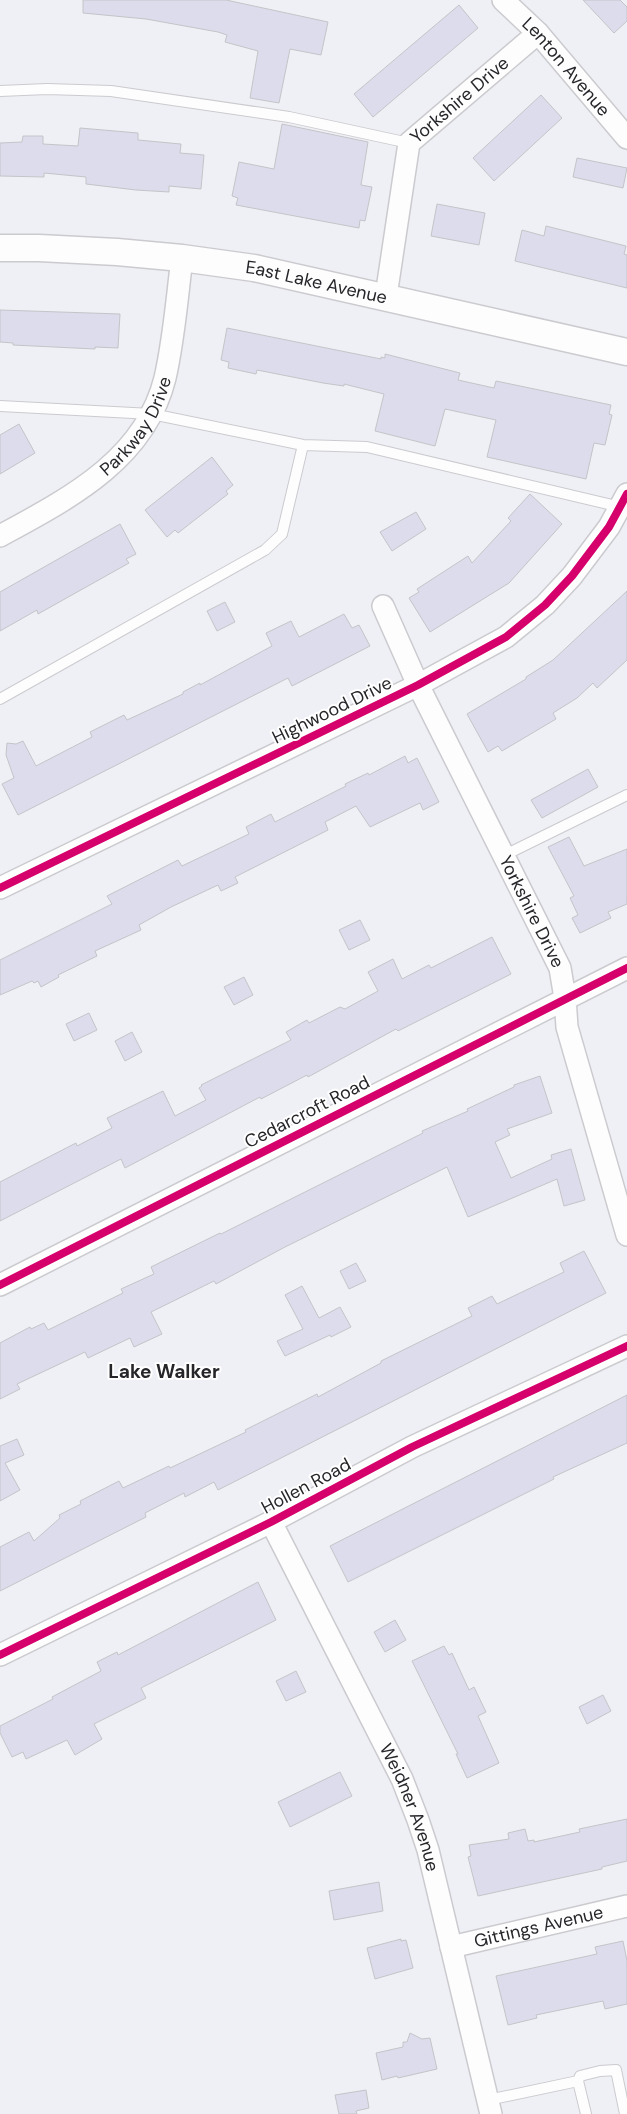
<svg xmlns="http://www.w3.org/2000/svg" width="627" height="2114" viewBox="0 0 627 2114" font-family="'DM Sans',sans-serif">
	<style>
		.building { fill: #dcdcec; stroke: #c4c4c8 }
		.lines { fill: none; stroke-linecap: round; stroke-linejoin: round }
		.service-casing { stroke: #cbcbcf; stroke-width: 12 }
		.minor-casing { stroke: #cbcbcf; stroke-width: 24 }
		.tertiary-casing { stroke: #cbcbcf; stroke-width: 29 }
		.service { stroke: #fdfdfe; stroke-width: 10 }
		.minor { stroke: #fdfdfe; stroke-width: 21 }
		.tertiary { stroke: #fdfdfe; stroke-width: 26 }
		.cycleway-casing { stroke: #fff; stroke-width: 11 }
		.cycleway { stroke: #d6006c; stroke-width: 8 }
		.labels { text-anchor: middle; dominant-baseline: central; stroke-width: 4; stroke-linejoin: round; paint-order: stroke }
		.street-label { font-size: 18px; fill: #26262a; stroke: #fff }
		.neighbourhood-label { font-size: 19px; font-weight: bold; fill: #26262a; stroke: #fff }
	</style>
	<rect width="100%" height="100%" fill="#eff0f5"/>
	<path class="building" d="M83 0H226L328 22 321 55 290 49 279 103 250 98 258 51 225 42 227 35 218 32 146 19 83 13Z
		M583 0H620L627 7V21L614 33Z
		M459 5 478 28 373 117 354 94Z
		M541 95 562 118 494 181 473 158Z
		M282 124 368 142 361 185 372 187 365 221 360 220 359 228 236 205 238 198 232 196 239 162 274 169Z
		M80 128 138 133V140L181 144 180 153 204 155 201 189 169 186V192L136 190 86 184V177L44 173V177L0 176V143L22 142 23 136H43V144L78 146Z
		M577 158 627 168 623 188 573 177Z
		M437 204 485 213 479 245 431 236Z
		M546 226 626 246 624 254 627 255V288L515 261 522 230 544 236Z
		M0 310 120 314 118 348 95 347V349L13 345V343L0 342Z
		M227 328 381 359V357L385 358V354L460 373 458 380 494 388 496 381 611 405 609 414 612 415 605 445 594 443 586 479 487 457 496 420 445 409 435 446 375 431 384 394 344 384V386L323 383 257 370 256 374 228 368 229 362 221 360Z
		M19 424 35 453 0 474V435Z
		M212 457 233 485 226 491 228 494 178 533 175 530 167 537 145 510Z
		M530 494 562 524 509 583 430 632 409 598 419 592 417 589 468 556 472 563 511 521 508 518Z
		M416 512 426 529 392 551 380 532Z
		M120 524 136 554 126 559 129 563 38 614 37 610 0 631V592Z
		M627 591V660L597 688 593 683 577 698 553 713 556 719 502 751 498 746 488 752 467 714 526 679V677L553 660Z
		M225 602 235 622 217 631 207 611Z
		M344 614 352 628 359 625 370 646 292 686 288 678 18 815 2 784 14 778 6 755 7 743 16 744 23 741 36 766 92 737 90 732 124 715 127 720 183 694V692L200 683V685L272 646 266 633 291 621 299 637Z
		M405 756 408 763 417 758 439 802 423 810 420 803 370 827 356 806 325 822 328 830 235 877 238 883 221 891 218 885 171 907 139 925 141 930 95 951 97 956 58 975 59 977 41 987 38 981 34 983 32 981 0 995V960L112 904 107 896 178 860 182 866 249 834 246 827 271 814 275 822 346 786 345 784 368 773 369 775Z
		M588 769 598 787 542 818 531 800Z
		M569 837 584 866 627 849V904L608 912 611 918 580 933 572 918 578 915 570 898 574 896 548 847Z
		M360 920 370 940 349 950 339 930Z
		M492 937 511 974 398 1031 396 1029 308 1077 307 1075 261 1099 260 1097 125 1168 121 1159 0 1221V1182L76 1143 77 1146 112 1128 107 1118 163 1091 175 1116 206 1100 199 1088 202 1086 201 1085 291 1040 286 1032 307 1020 309 1023 340 1007 345 1009 378 991 368 972 393 959 402 979 429 965 431 968Z
		M244 977 253 995 234 1005 224 987Z
		M89 1013 97 1030 74 1041 66 1024Z
		M132 1032 142 1052 125 1061 115 1041Z
		M540 1076 552 1113 507 1129 510 1135 495 1142 511 1178 552 1159 551 1155 571 1149 585 1200 564 1206 557 1179 468 1217 447 1167 285 1247 216 1284 214 1281 151 1312 162 1334 134 1347 130 1338 88 1358 85 1352 17 1384 20 1389 0 1399V1343L30 1327 31 1329 44 1323 48 1330 123 1293 121 1289 154 1274 151 1267 220 1233 221 1234 423 1133 422 1131 468 1111 467 1109 514 1087V1085Z
		M584 1251 606 1293 218 1490 214 1482 185 1497 184 1493 145 1513 146 1517 0 1591V1547L29 1532 34 1541 60 1518 59 1515 81 1504 80 1501 119 1481 123 1488 169 1466 170 1468 246 1432 245 1430 317 1394 318 1397 381 1363V1361L472 1316 468 1308 492 1296 497 1304 564 1272 560 1263Z
		M356 1263 366 1281 349 1289 340 1271Z
		M302 1286 319 1318 340 1307 351 1327 331 1337 330 1335 285 1356 277 1341 303 1329 285 1295Z
		M627 1395V1443L553 1477 554 1479 348 1582 330 1546Z
		M17 1439 24 1455 5 1463 20 1490 0 1501V1446Z
		M258 1582 276 1620 141 1688 146 1698 94 1724 102 1739 75 1755 67 1740 26 1759 23 1752 12 1757 0 1733V1726L53 1699 52 1697 101 1671 97 1662 117 1652 118 1655Z
		M395 1620 406 1640 385 1652 374 1632Z
		M444 1646 449 1655 452 1653 469 1690 474 1687 486 1712 478 1716 499 1763 467 1778 456 1754H458L412 1661Z
		M296 1671 306 1692 286 1701 276 1681Z
		M603 1695 611 1711 587 1724 579 1707Z
		M340 1772 352 1796 290 1827 278 1802Z
		M627 1819V1861L602 1867V1869L478 1896 468 1857 471 1856 469 1845 509 1839 508 1833 525 1829 528 1841 534 1840V1842L580 1832 579 1829Z
		M379 1882 383 1911 334 1920 329 1891Z
		M401 1939V1941L406 1940 413 1968 375 1979 367 1948Z
		M623 1941 627 1961V2004L605 2009 603 2001 536 2015 537 2018 508 2025 496 1976 597 1954 595 1947Z
		M410 2033 422 2039 430 2038 437 2069 398 2078 397 2076 382 2080 376 2053 403 2047V2042H407Z
		M366 2090 369 2108 356 2111 357 2114H339L335 2095Z"/>
	<g class="lines">
		<g class="service-casing">
			<path id="service" d="M0 91 47 89 111 91 289 117 409 143
				M0 406 152 414 303 445 367 447 621 507
				M0 699 265 550 282 534 303 445
				M505 855 627 795
				M578 2081 586 2114
				M488 2100 578 2081 580 2076 600 2071 616 2070 625 2114"/>
		</g>
		<g class="minor-casing">
			<g id="minor">
				<path id="s1" d="M503 0 538 33 627 138"/>
				<path id="s2" d="M386 296 409 143 538 33"/>
				<path id="s3" d="M0 536C68 499 145 460 165 378 174 339 177 298 182 258"/>
				<path id="s4" d="M383 606 418 685 560 968 565 998 567 1027 627 1235"/>
				<path d="M0 888 418 685 506 637 545 605 572 576 609 527 627 494"/>
				<path d="M0 1285 627 968"/>
				<path id="s5" d="M271 1522 402 1779 418 1820 428 1850 491 2114"/>
				<path d="M0 1655 271 1522 412 1447 627 1346"/>
				<path id="s6" d="M451 1947 627 1906"/>
			</g>
		</g>
		<g class="tertiary-casing">
			<g id="tertiary">
				<path id="s7" d="M0 248H39L117 252 182 258 254 268 627 352"/>
			</g>
		</g>
		<use href="#service" class="service"/>
		<use href="#minor" class="minor"/>
		<use href="#tertiary" class="tertiary"/>
		<g class="cycleway-casing">
			<path id="cycleway" d="M0 888 418 685 506 637 545 605 572 576 609 527 627 494
				M0 1285 627 968
				M0 1655 271 1522 412 1447 627 1346"/>
		</g>
		<use href="#cycleway" class="cycleway"/>
	</g>
	<g class="labels">
		<g class="street-label">
			<text stroke="none"><textPath href="#s1" startOffset="92">Lenton Avenue</textPath></text>
			<text stroke="none"><textPath href="#s2" startOffset="221">Yorkshire Drive</textPath></text>
			<text stroke="none"><textPath href="#s7" startOffset="319">East Lake Avenue</textPath></text>
			<text stroke="none"><textPath href="#s3" startOffset="179">Parkway Drive</textPath></text>
			<text transform="translate(332 710) rotate(-26)">Highwood Drive</text>
			<text stroke="none"><textPath href="#s4" startOffset="340">Yorkshire Drive</textPath></text>
			<text transform="translate(307 1112) rotate(-27)">Cedarcroft Road</text>
			<text transform="translate(306 1486) rotate(-28)">Hollen Road</text>
			<text stroke="none"><textPath href="#s5" startOffset="318">Weidner Avenue</textPath></text>
			<text stroke="none"><textPath href="#s6" startOffset="90">Gittings Avenue</textPath></text>
		</g>
		<g class="neighbourhood-label">
			<text x="164" y="1371">Lake Walker</text>
		</g>
	</g>
</svg>
